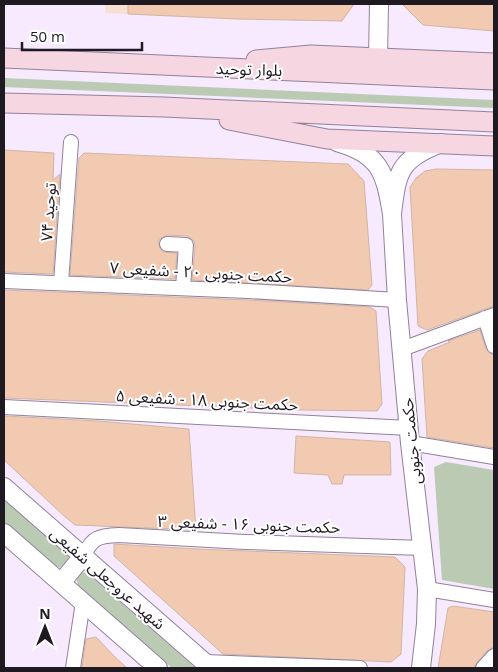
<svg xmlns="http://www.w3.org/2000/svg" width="498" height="672" viewBox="0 0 498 672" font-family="'Open Sans','Noto Sans Arabic',sans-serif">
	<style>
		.medical { fill: #f6e0d3 }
		.green { fill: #bbcbb3 }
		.building { fill: #f1cab1; stroke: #d1b5a4 }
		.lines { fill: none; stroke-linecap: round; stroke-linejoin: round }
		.minor-casing { stroke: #91829a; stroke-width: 16 }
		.tertiary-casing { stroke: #91829a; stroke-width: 20 }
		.secondary-casing { stroke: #91829a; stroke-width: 21 }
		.minor { stroke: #fff; stroke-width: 14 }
		.tertiary { stroke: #fff; stroke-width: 18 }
		.secondary { stroke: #f6d6e0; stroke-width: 19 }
		.labels { text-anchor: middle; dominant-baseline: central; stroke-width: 4; stroke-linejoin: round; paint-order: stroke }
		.street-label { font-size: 16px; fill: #1f1922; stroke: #fff }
	</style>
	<rect width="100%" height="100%" fill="#f7e9fe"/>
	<path class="medical" d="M105 4H238L237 19 105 13Z"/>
	<path class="green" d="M4 78 494 100V108L4 87Z
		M446 462 494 470V589L442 580 434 467Z
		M4 499 66 554 69 557 68 561 63 568C52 569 14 531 4 522Z
		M83 572 87 573 196 668H172L78 586 76 576Z"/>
	<path class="building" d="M128 4H354L342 21 237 19 128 14Z
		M402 4H494V31L423 25Z
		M4 150 54 153 53 180 60 174 53 274 4 272Z
		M84 153 348 164 364 181 372 285 368 290 192 280 195 246 194 241 187 236 167 235 160 239 158 244 163 252 177 253 175 279 70 275 79 158Z
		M436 169 494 170V306L427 330 418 326 410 187 416 178 425 171Z
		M4 290 248 300 370 307 376 311 382 404 377 411 302 410 4 398Z
		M480 330 486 349 489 353 494 355V448L427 437 422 359 428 351 450 342 448 341Z
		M4 416 98 421 189 429 196 530 75 525 63 515 4 460Z
		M296 436 390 442 391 475H344L342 484H332L328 475 294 473Z
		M114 544 197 549 395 557 405 567 401 654 391 662 223 654 114 556Z
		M453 606 494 612V647L488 650 477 662 474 668H438L448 608Z
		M96 637 115 657 127 668H82L86 639Z"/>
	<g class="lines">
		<g class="minor-casing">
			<path id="minor" d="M167 244 186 245 183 288
				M4 281 248 291 397 300
				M61 283 71 142
				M485 318 494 346
				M402 349 494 315
				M4 407 409 428
				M410 443 494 457
				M83 556C93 537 98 536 119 535L245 542 423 548
				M427 589 494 600
				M205 662 360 668
				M73 668 83 602
				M483 668 494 656"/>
		</g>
		<g class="tertiary-casing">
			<path id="tertiary" d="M378 58 379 4
				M337 142C380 154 385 172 392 214 397 171 399 160 441 143
				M392 214 397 300 410 443 427 589 426 624 421 668
				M4 487 211 668
				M4 533 158 668
				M61 583 83 556"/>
		</g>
		<g class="secondary-casing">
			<path id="secondary" d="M4 58 494 80
				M256 60 311 55 494 63
				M4 103 164 107 494 122
				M229 120 327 139 494 146"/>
		</g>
		<use href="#minor" class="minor"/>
		<use href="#tertiary" class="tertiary"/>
		<use href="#secondary" class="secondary"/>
	</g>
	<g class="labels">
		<g class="street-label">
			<text transform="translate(249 69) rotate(2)">بلوار توحید</text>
			<text transform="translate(48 212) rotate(-86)">توحید ۷۴</text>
			<text transform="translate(201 272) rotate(3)">حکمت جنوبی ۲۰ - شفیعی ۷</text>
			<text transform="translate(207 400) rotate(3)">حکمت جنوبی ۱۸ - شفیعی ۵</text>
			<text transform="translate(411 441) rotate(-96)">حکمت جنوبی</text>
			<text transform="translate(249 524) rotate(2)">حکمت جنوبی ۱۶ - شفیعی ۳</text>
			<text transform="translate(108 578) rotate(41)">شهید عروجعلی شفیعی</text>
		</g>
	</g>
	<rect width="498" height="672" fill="none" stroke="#1f1922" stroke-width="10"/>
	<g transform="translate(45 627)" stroke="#ffffff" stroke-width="4" paint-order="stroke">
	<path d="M0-4L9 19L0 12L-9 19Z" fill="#1f1922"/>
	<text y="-8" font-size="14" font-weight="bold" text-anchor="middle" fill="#1f1922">N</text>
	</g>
	<path d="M22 42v8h120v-8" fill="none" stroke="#1f1922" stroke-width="2.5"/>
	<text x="30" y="42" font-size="15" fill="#1f1922" stroke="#ffffff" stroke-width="4" paint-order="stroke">50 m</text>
</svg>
